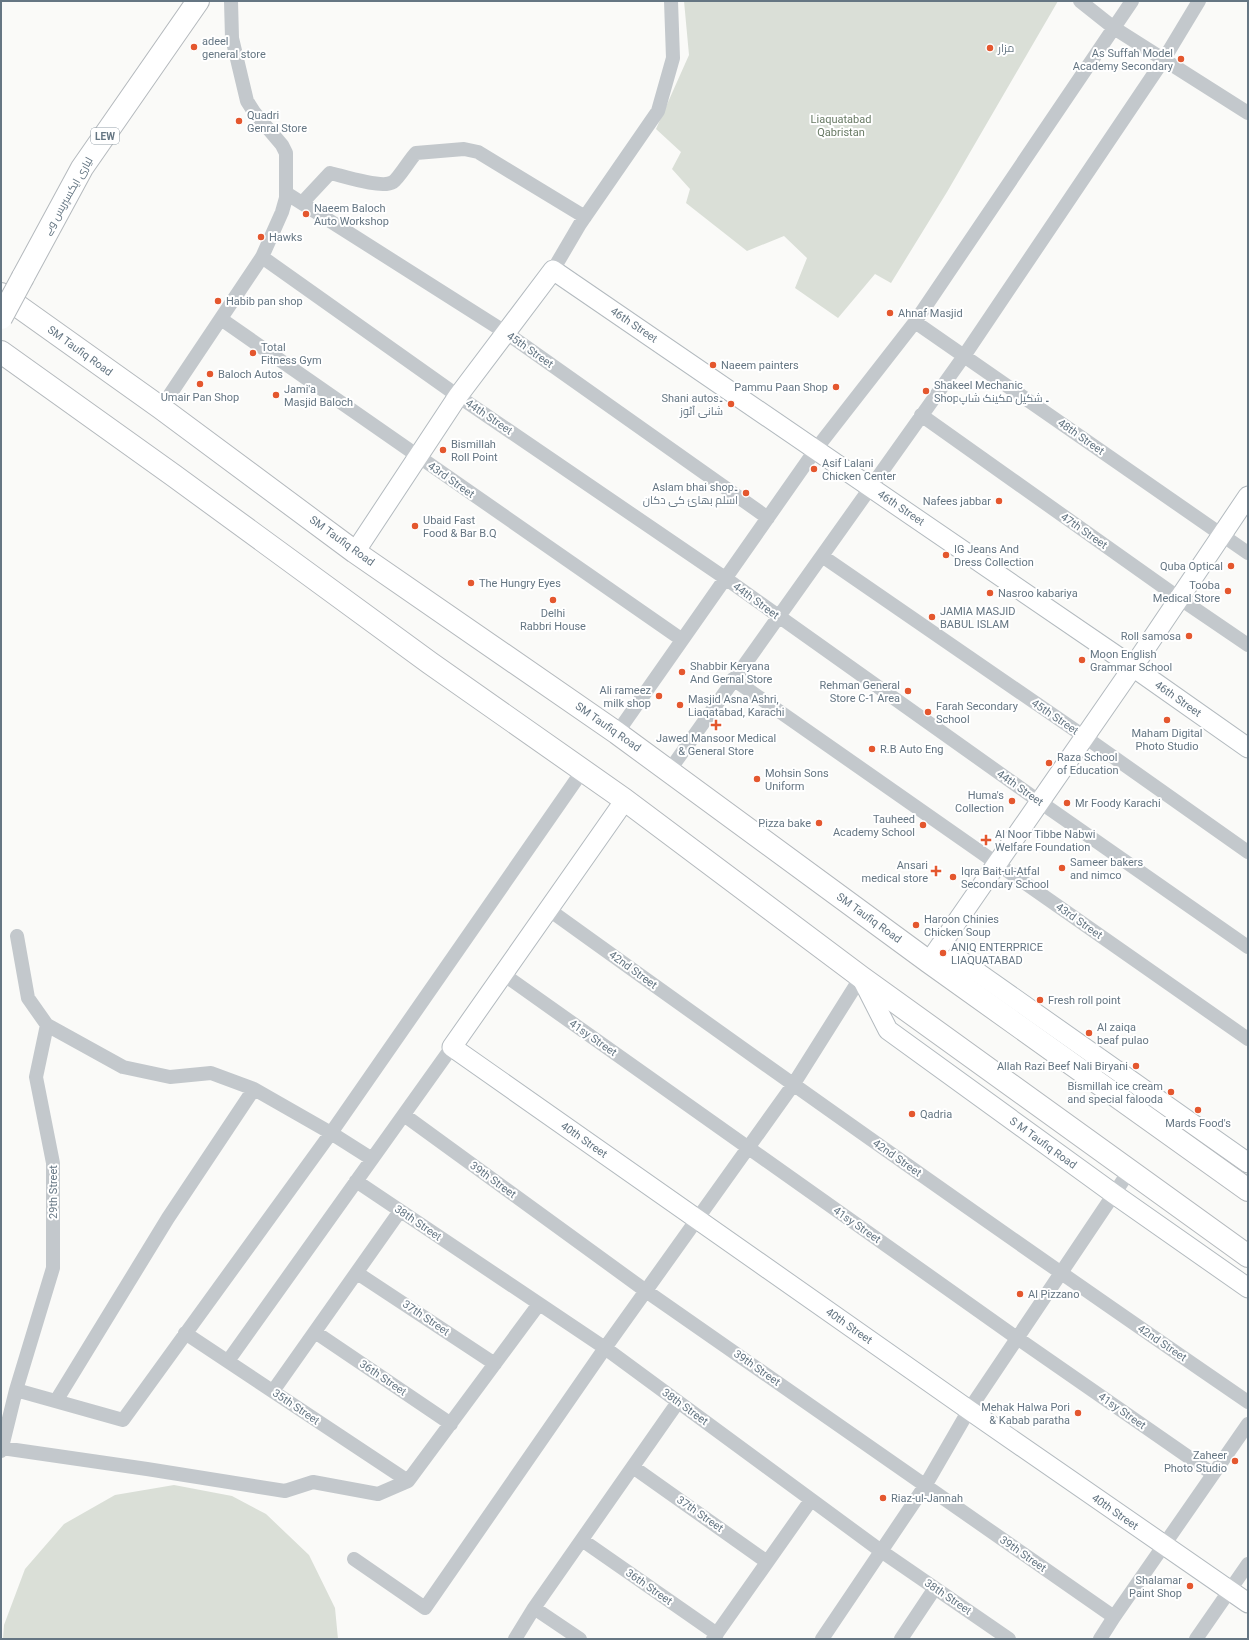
<svg xmlns="http://www.w3.org/2000/svg" width="1249" height="1640" viewBox="0 0 1249 1640" font-family="Roboto,Cairo,sans-serif">
	<style>
		.green { fill: #dadfd7 }
		.lines { fill: none; stroke-linecap: round; stroke-linejoin: round }
		.secondary-casing { stroke: #b3babf; stroke-width: 21 }
		.highway-casing { stroke: #b4b9bd; stroke-width: 24 }
		.street { stroke: #c3c8cc; stroke-width: 14 }
		.secondary { stroke: #fff; stroke-width: 19 }
		.highway { stroke: #fff; stroke-width: 22 }
		.highway-bridge-casing { stroke: #b4b9bd; stroke-width: 24; stroke-linecap: butt }
		.highway-bridge { stroke: #fff; stroke-width: 22 }
		.poi-dot { fill: #e4572e; stroke: #fff; stroke-width: 1.5 }
		.labels { text-anchor: middle; dominant-baseline: central; stroke-width: 4; stroke-linejoin: round; paint-order: stroke }
		.shield { fill: #fff; stroke: #939fa8; stroke-width: 1 }
		.shield-label { font-size: 10px; font-weight: bold; fill: #657683 }
		.poi-label { font-size: 11px; fill: #657683; stroke: #fff; text-anchor: start }
		.park-label { font-size: 11px; fill: #687a64; stroke: #fff }
		.street-label { font-size: 11px; fill: #657683; stroke: #fff }
	</style>
	<rect width="100%" height="100%" fill="#fafaf8"/>
	<path class="green" d="M684 1H1058L947 192 891 283 875 274 838 318 795 288 807 258 784 236 747 251 686 203 690 189 672 169 681 152 656 129 689 55Z
		M174 1485 232 1496 266 1514 309 1555 335 1608 338 1639H3L4 1625 25 1569 64 1524 115 1495Z"/>
	<g class="lines">
		<g class="secondary-casing">
			<path id="secondary" d="M355 552 458 396 553 270 1133 667 1248 748
				M625 800 452 1047 969 1410 1248 1603
				M929 962 1133 667 1248 496
				M929 962 960 960 1248 1163
				M861 977 888 1030 1114 1194 1248 1288"/>
		</g>
		<g class="highway-casing">
			<path id="highway" d="M23 277 82 168 198 1
				M1 294 161 408 355 552 617 733 929 962 1248 1190
				M1 352 173 475 430 663 625 800 861 977 1248 1256"/>
		</g>
		<path class="street" d="M1080 1 1114 28 1248 113
			M286 193 505 332 768 518
			M302 203 330 173C343 176 382 189 393 182 399 178 410 159 416 153L464 149 478 152 585 217
			M262 257 458 396 725 578 1040 802 1248 947
			M553 270 580 224 658 111 673 58 671 1
			M221 319 681 639
			M915 322 1248 553
			M161 408 262 257 282 212 286 198V153L282 145 254 112 247 101 232 38 231 1
			M921 415 1179 598 1248 645
			M822 556 1085 737 1248 852
			M733 679 1248 1039
			M617 733 816 449 915 322 1132 1
			M669 771 964 356 1164 59 1199 1
			M548 909C780 1076 1013 1241 1248 1402
			M503 974 1017 1338 1213 1474
			M47 1025 123 1067 170 1077 211 1073 254 1089 331 1133 372 1159
			M404 1115 646 1291 1114 1617
			M356 1181 605 1348 881 1551 1009 1639
			M357 1273 495 1364
			M315 1332 451 1424
			M185 1333 408 1481
			M228 1361 452 1047
			M16 1390 123 1420 331 1133 583 770
			M273 1391 400 1211
			M56 1401 168 1218 254 1089
			M2 1448 147 1469 285 1491 313 1482 378 1494 408 1481 539 1304
			M1 1451 16 1390 53 1268V1163L36 1077 47 1025 28 998 17 936
			M633 1467 767 1562
			M582 1540 717 1634
			M354 1559 425 1608 605 1348 793 1085 861 977
			M534 1608 580 1639
			M515 1639 534 1608 678 1402
			M713 1639 811 1500
			M822 1639 925 1486 969 1410 1130 1170
			M901 1639 935 1588
			M1100 1639 1114 1617 1248 1424
			M1196 1639 1248 1564"/>
		<use href="#secondary" class="secondary"/>
		<use href="#highway" class="highway"/>
		<g class="highway-bridge-casing">
			<path id="highway-bridge" d="M1 318 23 277"/>
		</g>
		<use href="#highway-bridge" class="highway-bridge"/>
	</g>
	<g class="poi-dot">
		<circle cx="194" cy="47" r="4"/>
		<circle cx="990" cy="48" r="4"/>
		<circle cx="1181" cy="59" r="4"/>
		<circle cx="239" cy="121" r="4"/>
		<circle cx="306" cy="214" r="4"/>
		<circle cx="261" cy="237" r="4"/>
		<circle cx="218" cy="301" r="4"/>
		<circle cx="890" cy="313" r="4"/>
		<circle cx="253" cy="353" r="4"/>
		<circle cx="713" cy="365" r="4"/>
		<circle cx="210" cy="374" r="4"/>
		<circle cx="200" cy="384" r="4"/>
		<circle cx="836" cy="387" r="4"/>
		<circle cx="926" cy="391" r="4"/>
		<circle cx="276" cy="395" r="4"/>
		<circle cx="731" cy="404" r="4"/>
		<circle cx="443" cy="450" r="4"/>
		<circle cx="814" cy="469" r="4"/>
		<circle cx="746" cy="493" r="4"/>
		<circle cx="999" cy="501" r="4"/>
		<circle cx="415" cy="526" r="4"/>
		<circle cx="946" cy="555" r="4"/>
		<circle cx="1231" cy="566" r="4"/>
		<circle cx="471" cy="583" r="4"/>
		<circle cx="1228" cy="591" r="4"/>
		<circle cx="990" cy="593" r="4"/>
		<circle cx="553" cy="600" r="4"/>
		<circle cx="932" cy="617" r="4"/>
		<circle cx="1189" cy="636" r="4"/>
		<circle cx="1082" cy="660" r="4"/>
		<circle cx="682" cy="672" r="4"/>
		<circle cx="908" cy="691" r="4"/>
		<circle cx="659" cy="696" r="4"/>
		<circle cx="680" cy="705" r="4"/>
		<circle cx="928" cy="712" r="4"/>
		<circle cx="1167" cy="720" r="4"/>
		<path d="M714 719h4v4h4v4h-4v4h-4v-4h-4v-4h4z"/>
		<circle cx="872" cy="749" r="4"/>
		<circle cx="1049" cy="763" r="4"/>
		<circle cx="757" cy="779" r="4"/>
		<circle cx="1012" cy="801" r="4"/>
		<circle cx="1067" cy="803" r="4"/>
		<circle cx="819" cy="823" r="4"/>
		<circle cx="923" cy="825" r="4"/>
		<path d="M984 834h4v4h4v4h-4v4h-4v-4h-4v-4h4z"/>
		<circle cx="1062" cy="868" r="4"/>
		<path d="M934 865h4v4h4v4h-4v4h-4v-4h-4v-4h4z"/>
		<circle cx="953" cy="877" r="4"/>
		<circle cx="916" cy="925" r="4"/>
		<circle cx="943" cy="953" r="4"/>
		<circle cx="1040" cy="1000" r="4"/>
		<circle cx="1089" cy="1033" r="4"/>
		<circle cx="1136" cy="1066" r="4"/>
		<circle cx="1171" cy="1092" r="4"/>
		<circle cx="1198" cy="1110" r="4"/>
		<circle cx="912" cy="1114" r="4"/>
		<circle cx="1020" cy="1294" r="4"/>
		<circle cx="1078" cy="1413" r="4"/>
		<circle cx="1235" cy="1461" r="4"/>
		<circle cx="883" cy="1498" r="4"/>
		<circle cx="1190" cy="1586" r="4"/>
	</g>
	<g class="labels">
		<rect class="shield" x="91" y="128" width="28" height="16" rx="3"/>
		<g class="shield-label">
			<text x="105" y="136">LEW</text>
		</g>
		<g class="poi-label">
			<text x="202" y="41">adeel<tspan x="202" dy="13">general store</tspan></text>
			<text x="998" y="48">مزار</text>
			<text x="1173" y="53" text-anchor="end">As Suffah Model<tspan x="1173" dy="13">Academy Secondary</tspan></text>
			<text x="247" y="115">Quadri<tspan x="247" dy="13">Genral Store</tspan></text>
			<text x="314" y="208">Naeem Baloch<tspan x="314" dy="13">Auto Workshop</tspan></text>
			<text x="269" y="237">Hawks</text>
			<text x="226" y="301">Habib pan shop</text>
			<text x="898" y="313">Ahnaf Masjid</text>
			<text x="261" y="347">Total<tspan x="261" dy="13">Fitness Gym</tspan></text>
			<text x="721" y="365">Naeem painters</text>
			<text x="218" y="374">Baloch Autos</text>
			<text x="934" y="385">Shakeel Mechanic<tspan x="934" dy="13">Shop۔ شکیل مکینک شاپ</tspan></text>
			<text x="828" y="387" text-anchor="end">Pammu Paan Shop</text>
			<text x="284" y="389">Jami'a<tspan x="284" dy="13">Masjid Baloch</tspan></text>
			<text x="200" y="397" text-anchor="middle">Umair Pan Shop</text>
			<text x="723" y="398" text-anchor="end">Shani autos۔<tspan x="723" dy="13">شانی آٹوز</tspan></text>
			<text x="451" y="444">Bismillah<tspan x="451" dy="13">Roll Point</tspan></text>
			<text x="822" y="463">Asif Lalani<tspan x="822" dy="13">Chicken Center</tspan></text>
			<text x="738" y="487" text-anchor="end">Aslam bhai shop۔<tspan x="738" dy="13">اسلم بھائ کی دکان</tspan></text>
			<text x="991" y="501" text-anchor="end">Nafees jabbar</text>
			<text x="423" y="520">Ubaid Fast<tspan x="423" dy="13">Food &amp; Bar B.Q</tspan></text>
			<text x="954" y="549">IG Jeans And<tspan x="954" dy="13">Dress Collection</tspan></text>
			<text x="1223" y="566" text-anchor="end">Quba Optical</text>
			<text x="479" y="583">The Hungry Eyes</text>
			<text x="1220" y="585" text-anchor="end">Tooba<tspan x="1220" dy="13">Medical Store</tspan></text>
			<text x="998" y="593">Nasroo kabariya</text>
			<text x="940" y="611">JAMIA MASJID<tspan x="940" dy="13">BABUL ISLAM</tspan></text>
			<text x="553" y="613" text-anchor="middle">Delhi<tspan x="553" dy="13">Rabbri House</tspan></text>
			<text x="1181" y="636" text-anchor="end">Roll samosa</text>
			<text x="1090" y="654">Moon English<tspan x="1090" dy="13">Grammar School</tspan></text>
			<text x="690" y="666">Shabbir Keryana<tspan x="690" dy="13">And Gernal Store</tspan></text>
			<text x="900" y="685" text-anchor="end">Rehman General<tspan x="900" dy="13">Store C-1 Area</tspan></text>
			<text x="651" y="690" text-anchor="end">Ali rameez<tspan x="651" dy="13">milk shop</tspan></text>
			<text x="688" y="699">Masjid Asna Ashri,<tspan x="688" dy="13">Liaqatabad, Karachi</tspan></text>
			<text x="936" y="706">Farah Secondary<tspan x="936" dy="13">School</tspan></text>
			<text x="1167" y="733" text-anchor="middle">Maham Digital<tspan x="1167" dy="13">Photo Studio</tspan></text>
			<text x="716" y="738" text-anchor="middle">Jawed Mansoor Medical<tspan x="716" dy="13">&amp; General Store</tspan></text>
			<text x="880" y="749">R.B Auto Eng</text>
			<text x="1057" y="757">Raza School<tspan x="1057" dy="13">of Education</tspan></text>
			<text x="765" y="773">Mohsin Sons<tspan x="765" dy="13">Uniform</tspan></text>
			<text x="1004" y="795" text-anchor="end">Huma's<tspan x="1004" dy="13">Collection</tspan></text>
			<text x="1075" y="803">Mr Foody Karachi</text>
			<text x="915" y="819" text-anchor="end">Tauheed<tspan x="915" dy="13">Academy School</tspan></text>
			<text x="811" y="823" text-anchor="end">Pizza bake</text>
			<text x="995" y="834">Al Noor Tibbe Nabwi<tspan x="995" dy="13">Welfare Foundation</tspan></text>
			<text x="1070" y="862">Sameer bakers<tspan x="1070" dy="13">and nimco</tspan></text>
			<text x="928" y="865" text-anchor="end">Ansari<tspan x="928" dy="13">medical store</tspan></text>
			<text x="961" y="871">Iqra Bait-ul-Atfal<tspan x="961" dy="13">Secondary School</tspan></text>
			<text x="924" y="919">Haroon Chinies<tspan x="924" dy="13">Chicken Soup</tspan></text>
			<text x="951" y="947">ANIQ ENTERPRICE<tspan x="951" dy="13">LIAQUATABAD</tspan></text>
			<text x="1048" y="1000">Fresh roll point</text>
			<text x="1097" y="1027">Al zaiqa<tspan x="1097" dy="13">beaf pulao</tspan></text>
			<text x="1128" y="1066" text-anchor="end">Allah Razi Beef Nali Biryani</text>
			<text x="1163" y="1086" text-anchor="end">Bismillah ice cream<tspan x="1163" dy="13">and special falooda</tspan></text>
			<text x="920" y="1114">Qadria</text>
			<text x="1198" y="1123" text-anchor="middle">Mards Food's</text>
			<text x="1028" y="1294">Al Pizzano</text>
			<text x="1070" y="1407" text-anchor="end">Mehak Halwa Pori<tspan x="1070" dy="13">&amp; Kabab paratha</tspan></text>
			<text x="1227" y="1455" text-anchor="end">Zaheer<tspan x="1227" dy="13">Photo Studio</tspan></text>
			<text x="891" y="1498">Riaz-ul-Jannah</text>
			<text x="1182" y="1580" text-anchor="end">Shalamar<tspan x="1182" dy="13">Paint Shop</tspan></text>
		</g>
		<g class="park-label">
			<text x="841" y="119">Liaquatabad<tspan x="841" dy="13">Qabristan</tspan></text>
		</g>
		<g class="street-label">
			<text transform="translate(68 196) rotate(-60)">لیاری ایکسپریس وے</text>
			<text transform="translate(634 325) rotate(34)">46th Street</text>
			<text transform="translate(530 350) rotate(35)">45th Street</text>
			<text transform="translate(80 351) rotate(36)">SM Taufiq Road</text>
			<text transform="translate(489 417) rotate(34)">44th Street</text>
			<text transform="translate(1081 437) rotate(35)">48th Street</text>
			<text transform="translate(451 480) rotate(35)">43rd Street</text>
			<text transform="translate(901 508) rotate(34)">46th Street</text>
			<text transform="translate(1084 531) rotate(35)">47th Street</text>
			<text transform="translate(342 541) rotate(36)">SM Taufiq Road</text>
			<text transform="translate(756 601) rotate(36)">44th Street</text>
			<text transform="translate(1178 699) rotate(35)">46th Street</text>
			<text transform="translate(1055 717) rotate(34)">45th Street</text>
			<text transform="translate(608 727) rotate(35)">SM Taufiq Road</text>
			<text transform="translate(1020 788) rotate(35)">44th Street</text>
			<text transform="translate(869 918) rotate(36)">SM Taufiq Road</text>
			<text transform="translate(1079 921) rotate(35)">43rd Street</text>
			<text transform="translate(633 970) rotate(36)">42nd Street</text>
			<text transform="translate(593 1038) rotate(35)">41sy Street</text>
			<text transform="translate(584 1140) rotate(35)">40th Street</text>
			<text transform="translate(1043 1143) rotate(36)">S M Taufiq Road</text>
			<text transform="translate(897 1158) rotate(35)">42nd Street</text>
			<text transform="translate(493 1180) rotate(36)">39th Street</text>
			<text transform="translate(53 1192) rotate(-90)">29th Street</text>
			<text transform="translate(418 1223) rotate(34)">38th Street</text>
			<text transform="translate(857 1225) rotate(35)">41sy Street</text>
			<text transform="translate(426 1318) rotate(34)">37th Street</text>
			<text transform="translate(849 1326) rotate(35)">40th Street</text>
			<text transform="translate(1162 1343) rotate(34)">42nd Street</text>
			<text transform="translate(757 1368) rotate(35)">39th Street</text>
			<text transform="translate(383 1378) rotate(34)">36th Street</text>
			<text transform="translate(296 1407) rotate(34)">35th Street</text>
			<text transform="translate(685 1407) rotate(36)">38th Street</text>
			<text transform="translate(1122 1411) rotate(35)">41sy Street</text>
			<text transform="translate(1115 1512) rotate(35)">40th Street</text>
			<text transform="translate(700 1514) rotate(35)">37th Street</text>
			<text transform="translate(1023 1554) rotate(35)">39th Street</text>
			<text transform="translate(649 1587) rotate(35)">36th Street</text>
			<text transform="translate(948 1597) rotate(34)">38th Street</text>
		</g>
	</g>
	<rect width="1249" height="1640" fill="none" stroke="#657683" stroke-width="4"/>
</svg>
